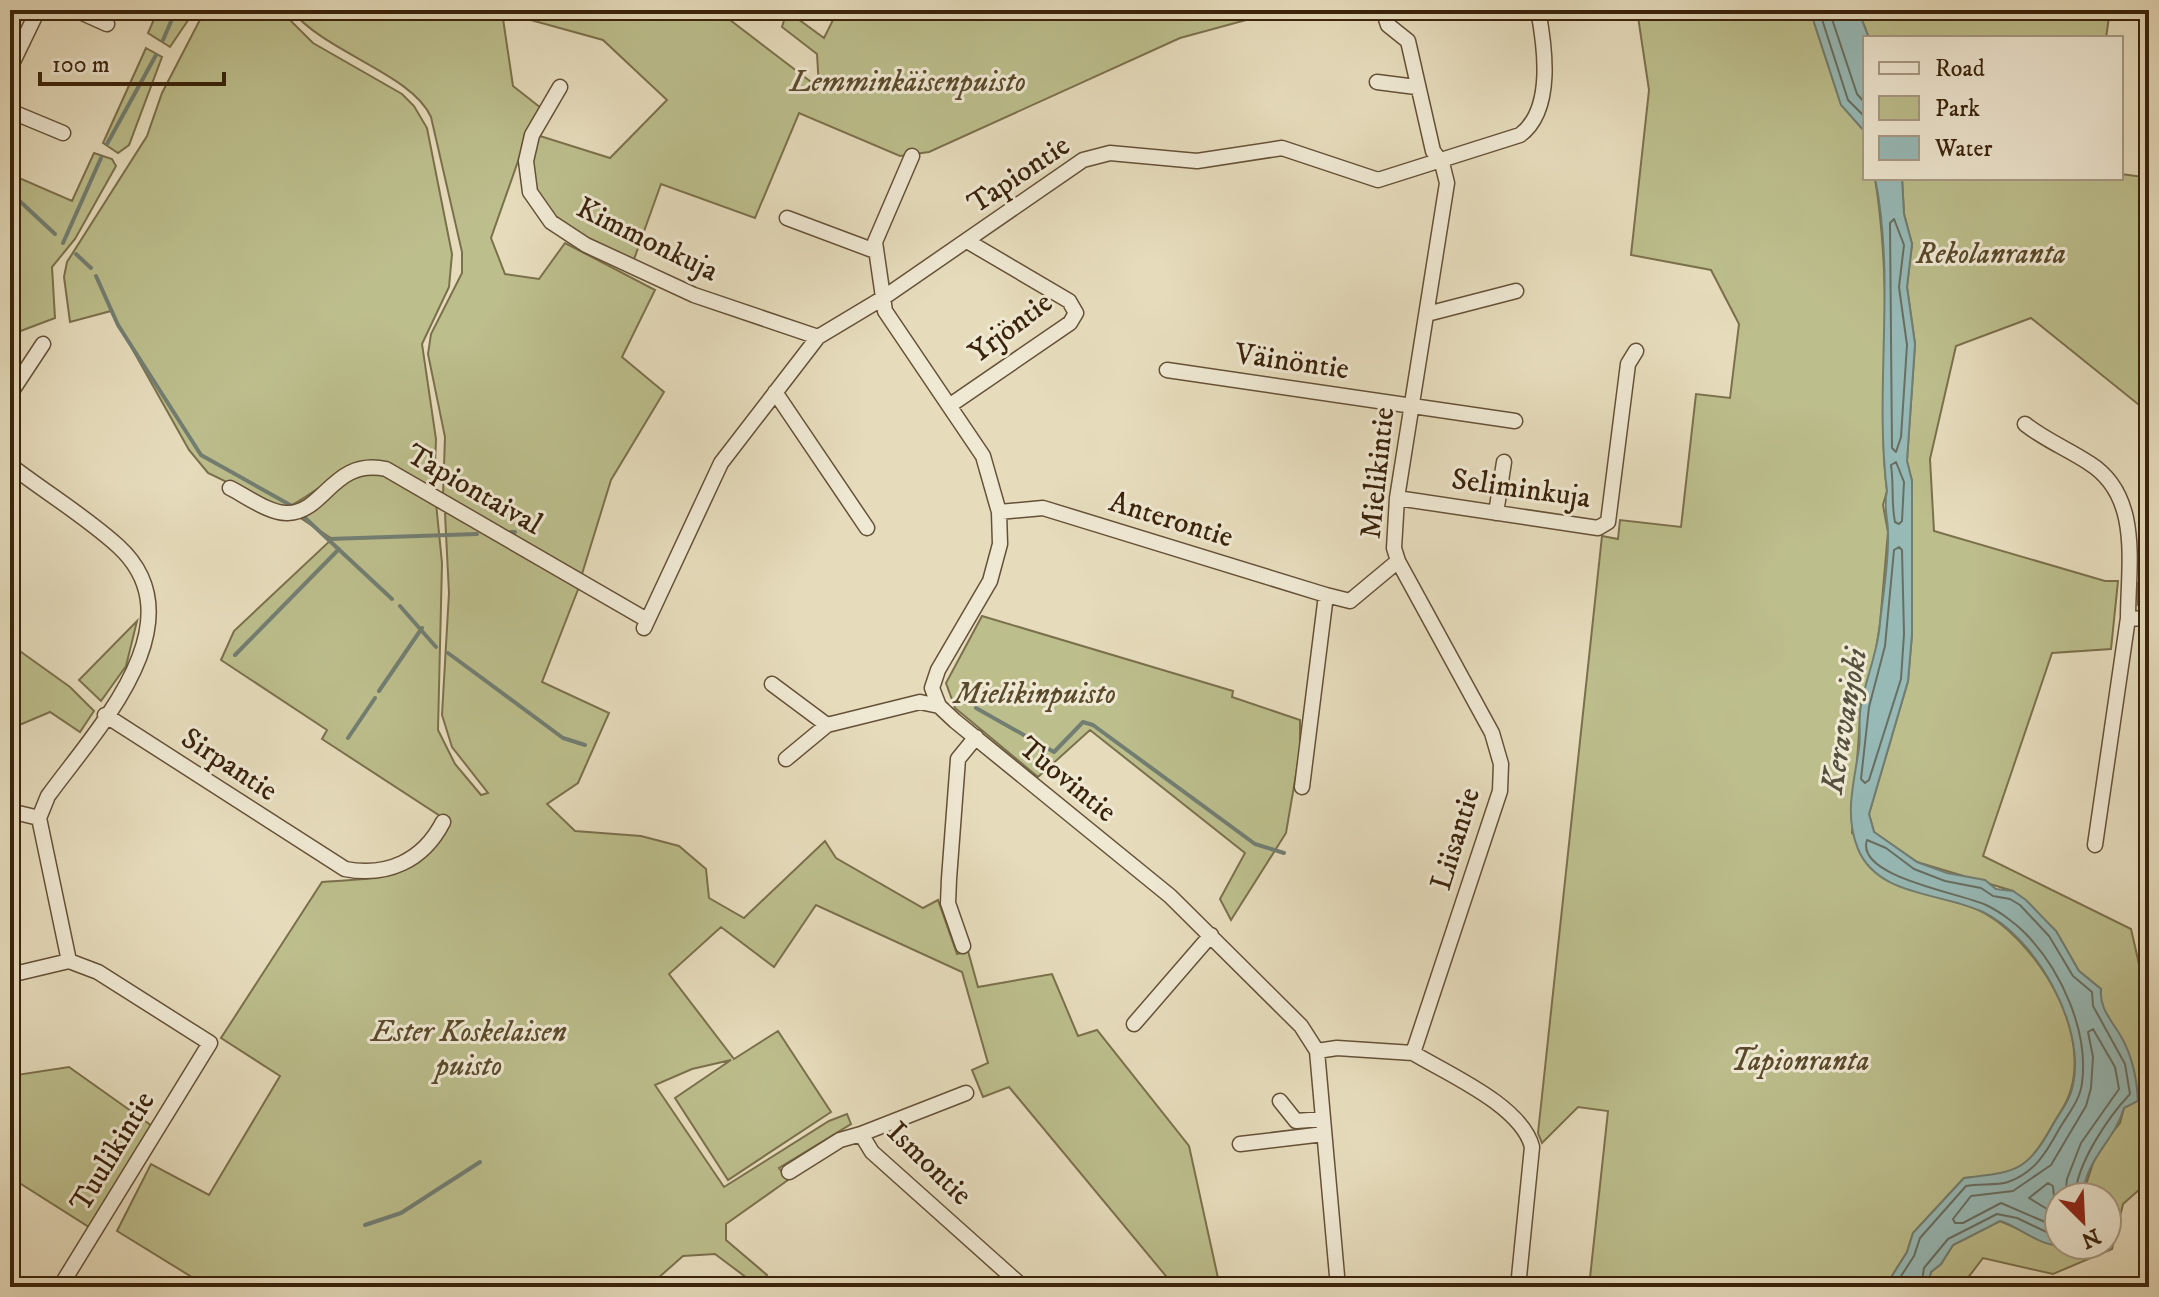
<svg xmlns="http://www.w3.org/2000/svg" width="2159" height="1297" viewBox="0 0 2159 1297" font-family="'IM FELL DW Pica',serif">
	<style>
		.green { fill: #bcbe8c; stroke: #7b704c; stroke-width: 2 }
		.water { fill: #97bab7; stroke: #727e72; stroke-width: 2 }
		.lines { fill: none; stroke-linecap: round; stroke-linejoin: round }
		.shore { stroke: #686e61; stroke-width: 2 }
		.stream { stroke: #727e72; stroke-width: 4 }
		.minor-casing { stroke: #655137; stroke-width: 17 }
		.minor { stroke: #efe8d3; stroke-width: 14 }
		.labels { text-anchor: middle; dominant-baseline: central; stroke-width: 6; stroke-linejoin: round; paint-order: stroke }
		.park-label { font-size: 30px; font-style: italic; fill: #5a4a2b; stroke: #efe8d3 }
		.street-label { font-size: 30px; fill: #3a230b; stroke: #efe8d3 }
		.water-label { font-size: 32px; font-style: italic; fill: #56503f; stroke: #efe8d3 }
	</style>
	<rect width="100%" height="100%" fill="#e6dcbc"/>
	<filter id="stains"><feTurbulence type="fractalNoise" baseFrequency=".0025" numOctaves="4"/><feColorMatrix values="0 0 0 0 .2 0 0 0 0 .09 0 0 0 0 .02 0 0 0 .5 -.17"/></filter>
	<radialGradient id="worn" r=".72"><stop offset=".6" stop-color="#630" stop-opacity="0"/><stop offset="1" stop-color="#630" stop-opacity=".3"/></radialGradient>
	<path class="green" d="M158 10H195L170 47 148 33Z
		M205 10H280L313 43 402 94 414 106 427 128 452 254 449 287 422 344 436 439 434 493C419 483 403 471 387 463 356 449 312 500 283 509L208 473 189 450 111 311 70 322 64 277 67 262 147 136 162 93Z
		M291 10H717L819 88 817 54 782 27 787 11 824 38 838 10H1283L1180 38 929 152 900 156 799 113 755 218 661 184 633 262C602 247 531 220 531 178 531 164 535 149 537 135L610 158 667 100 603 40 502 12 513 86 541 108 529 130 491 238 505 274 539 279 565 243 655 290 622 357 664 392 611 480 582 574 443 496 445 437 428 354 431 334 462 273V252L431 117C412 74 326 53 291 10Z
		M1637 10H1810L1841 104 1864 127 1865 178H1875C1884 234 1886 293 1885 350 1884 397 1881 444 1887 491L1883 505 1888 532 1880 624 1873 668 1861 705 1852 833C1873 851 1894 876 1917 889 1937 901 1965 901 1986 914 2043 948 2102 1048 2061 1111 2045 1136 2036 1163 2006 1174 1994 1178 1976 1176 1964 1178L1913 1233 1907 1252 1885 1287H1589L1608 1111 1578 1107 1542 1143 1538 1133 1602 536 1618 539 1620 520 1681 527 1696 394 1730 398 1739 324 1711 270 1631 255 1649 90Z
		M1858 10H2110L2106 38H1869Z
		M146 48 162 57 129 145 118 153 103 143Z
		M2149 72V142L2146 148 2140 147Z
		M94 153 112 159 116 166 75 239 52 267 55 318 10 335V174L72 201Z
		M2121 174 2144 177C2132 257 2149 333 2149 413L2031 318 1956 346 1930 459 1934 531 2105 581H2118L2111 649 2052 653 1983 856 2131 929 2149 1008V1181L2123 1204 2112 1249 2053 1274 1983 1258 1967 1279 1966 1287H1927L1931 1272 1941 1264 1953 1245 2000 1221 2058 1246 2107 1245V1197H2082L2097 1151 2120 1123 2124 1108 2109 1018 2100 1002 2101 989 2079 971 2056 931 2013 891 1917 862 1874 832 1869 814 1908 681 1912 634V481L1907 461 1915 344 1907 287 1912 244 1904 214 1902 178H2121Z
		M379 472 436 503 442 563 438 730 455 764 481 795 488 793 452 747 442 715 449 593 445 514 448 512 579 587 542 682 609 713 578 783 547 804 575 831 641 836 679 846 706 869 709 898 744 918 825 841 836 858 923 908 938 900 957 954 968 951 978 987 1052 974 1078 1036 1097 1030 1189 1146 1220 1287H1175L1009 1087 983 1097 972 1070 988 1063 962 972 816 905 774 967 721 927 669 974 734 1059 778 1031 831 1112 728 1180 675 1098 731 1060 692 1069 655 1085 724 1187 829 1121 847 1114 851 1124 779 1168 788 1180 726 1224V1240L767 1275 759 1287 715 1254 683 1256 648 1287H208L117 1231 151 1164 209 1195 280 1076 221 1038 322 882C376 878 416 881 446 829L440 816 322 739 327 730 221 660 234 631 332 539 302 519 356 475Z
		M2138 583H2149V613L2138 605Z
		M982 616 1233 691 1232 697 1300 720V751L1286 833 1231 920 1220 899 1245 853 1090 730 1038 777 955 708 946 683Z
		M137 621 126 666 101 701 79 680Z
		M10 644 70 687 94 711 80 732 50 712 10 729Z
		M69 1067 152 1126 89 1227 10 1177V1076Z"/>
	<path class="water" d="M1810 10H1858L1869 38H1865V132L1841 105Z
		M1875 178H1902L1904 214 1912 244 1907 287 1915 344 1907 461 1912 481V634L1908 681 1869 814 1874 832 1917 862 1947 873 1985 880 1996 889 2013 891 2026 900 2056 931 2079 971 2101 989C2099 1010 2113 1021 2123 1040 2133 1059 2137 1080 2138 1101L2124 1108C2114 1142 2087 1156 2082 1197H2059V1245H2064C2042 1249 2021 1227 2000 1221L1953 1245 1941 1264 1931 1272 1927 1287H1885L1907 1252 1913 1233 1964 1178C2012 1172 2026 1174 2051 1128 2059 1113 2070 1101 2073 1085 2086 1026 2036 938 1983 912 1941 892 1878 897 1858 849 1844 815 1854 783 1859 748 1861 734 1858 719 1861 706 1866 677 1878 652 1880 623 1883 594 1889 562 1888 533 1888 517 1883 507 1887 491 1874 388 1896 281 1875 178Z"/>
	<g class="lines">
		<path class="shore" d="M1819 10 1848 100 1865 117
			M1829 10 1857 94 1865 103
			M1894 219 1904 245 1899 287 1907 345 1901 437 1896 452 1892 448 1890 223Z
			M1896 462 1904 482 1902 521 1899 524 1895 522C1891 503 1894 485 1891 465Z
			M1899 547 1902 550 1904 634 1901 679 1869 780 1865 783 1861 779 1869 707 1885 646 1894 550Z
			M2048 1183 2053 1186 2055 1208 2052 1212 2029 1198Z
			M2059 1228 2001 1203 1963 1223H1955L1953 1219 1971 1196 2013 1191 2051 1165 2086 1106 2091 1088 2093 1057 2088 1032 2093 1029 2115 1067 2119 1089 2081 1143 2067 1179 2065 1197
			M1894 1287 1914 1256 1920 1238 1966 1186C1979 1183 1996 1186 2008 1182 2034 1173 2046 1153 2058 1131 2067 1115 2080 1101 2082 1083 2089 1031 2061 970 2025 933 2015 923 1999 911 1986 905 1961 893 1855 877 1867 840L1886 848 1914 869 1945 881 1981 888 1993 896 2010 899 2020 905 2049 936 2073 976 2092 992 2093 1006 2125 1064 2130 1094C2109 1116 2076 1164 2075 1197
			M1921 1287 1924 1268 1948 1239 1997 1214 2017 1218 2059 1238"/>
		<path class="stream" d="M163 40 176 10
			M107 144 156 55
			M10 192 55 234
			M63 243 101 158
			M76 254 91 268
			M96 276 118 325 201 455 292 506
			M303 516 392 599
			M511 532H515
			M329 539 477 534
			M400 606 436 647
			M448 653 563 738 585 745
			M235 655 339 549
			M379 691 422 628
			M976 708 1054 752 1083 722 1093 725 1255 844 1284 853
			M348 738 375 698
			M365 1225 401 1213 480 1162"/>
		<g class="minor-casing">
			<path id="minor" d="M76 10 107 24
				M10 68 38 10
				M1377 82 1416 87
				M560 87 532 135 526 161 530 192 551 222 586 245 694 295 818 337
				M10 111 63 133
				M912 156 875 242 885 311 983 456 999 512 1000 544 990 581 938 670 932 688 939 706 955 721 1170 896 1301 1026 1317 1051 1338 1287
				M787 218 875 251
				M1427 314 1516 291
				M1167 370 1515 421
				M775 392 867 528
				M10 394 43 344
				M949 406 1070 323 1076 313 1069 301 967 241
				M2025 424C2045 440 2068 449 2089 463 2142 496 2128 565 2128 618L2149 619
				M10 465C45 492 85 516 118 546 201 622 94 732 48 796L39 818 69 961
				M230 488C246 496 270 514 288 513 325 512 333 458 386 469L647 620
				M1397 498 1598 528 1608 522 1628 364 1636 351
				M999 512 1043 508 1326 595
				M1496 513 1504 462
				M644 628 721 463 818 337 883 298 1083 160 1110 153 1197 161 1282 148 1378 180 1520 135C1554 110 1545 47 1538 10
				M772 684 827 725
				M105 715 345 869C387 877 423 861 443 822
				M786 759 827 725 920 702 939 706
				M1302 787 1326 595 1350 601 1398 561 1394 548 1397 498 1447 183 1442 163 1433 151 1408 41 1388 25 1383 10
				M10 811 39 818
				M2095 845 2128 618
				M963 946 948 903 949 879 958 759 976 737
				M10 975 69 961 98 972 210 1043 60 1287
				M1134 1024 1211 935
				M1317 1051 1337 1048 1413 1053 1500 791 1501 764 1492 733 1398 561
				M1413 1053C1448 1074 1522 1106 1532 1147L1518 1287
				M1280 1101 1296 1121 1323 1119
				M861 1134 966 1093
				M1240 1144 1324 1134
				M789 1172 840 1140 861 1134 872 1152 1023 1287"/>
		</g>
		<use href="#minor" class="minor"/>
	</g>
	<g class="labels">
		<g class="park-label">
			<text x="908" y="82">Lemminkäisenpuisto</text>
			<text x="1991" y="254">Rekolanranta</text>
			<text x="1035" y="694">Mielikinpuisto</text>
			<text x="469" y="1032">Ester Koskelaisen<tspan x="469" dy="34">puisto</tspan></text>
			<text x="1800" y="1061">Tapionranta</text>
		</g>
		<g class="street-label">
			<text transform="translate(1019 175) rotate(-34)">Tapiontie</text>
			<text transform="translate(647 240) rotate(26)">Kimmonkuja</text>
			<text transform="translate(1011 328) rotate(-37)">Yrjöntie</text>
			<text transform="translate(1292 362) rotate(8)">Väinöntie</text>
			<text transform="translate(1378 473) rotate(-84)">Mielikintie</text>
			<text transform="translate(1521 489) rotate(8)">Seliminkuja</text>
			<text transform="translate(474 490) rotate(30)">Tapiontaival</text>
			<text transform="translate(1171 520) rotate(17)">Anterontie</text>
			<text transform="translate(229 765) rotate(33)">Sirpantie</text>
			<text transform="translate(1067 780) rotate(39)">Tuovintie</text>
			<text transform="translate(1456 839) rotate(-73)">Liisantie</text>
			<text transform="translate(113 1152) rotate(-59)">Tuulikintie</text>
			<text transform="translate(929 1164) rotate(44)">Ismontie</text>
		</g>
		<g class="water-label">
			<text transform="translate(1845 721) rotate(-80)">Keravanjoki</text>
		</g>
	</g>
	<rect width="2159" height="1297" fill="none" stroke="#e6dcbc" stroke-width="40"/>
	<rect x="12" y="12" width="2135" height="1273" fill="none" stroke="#3a230b" stroke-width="4"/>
	<rect x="20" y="20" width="2119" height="1257" fill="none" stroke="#3a230b" stroke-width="2"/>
	<rect x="1863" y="36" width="260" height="144" fill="#efe8d3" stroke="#a79983" stroke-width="2"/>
	<rect x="1879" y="62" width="40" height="12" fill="#efe8d3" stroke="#a79983" stroke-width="2"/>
	<text x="1935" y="76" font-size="24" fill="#3a230b">Road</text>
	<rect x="1879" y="96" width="40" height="24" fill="#bcbe8c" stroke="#a79983" stroke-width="2"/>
	<text x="1935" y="116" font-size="24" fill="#3a230b">Park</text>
	<rect x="1879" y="136" width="40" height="24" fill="#97bab7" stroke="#a79983" stroke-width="2"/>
	<text x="1935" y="156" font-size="24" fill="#3a230b">Water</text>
	<g transform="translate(2083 1221) rotate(156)"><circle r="38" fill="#efe8d3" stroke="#a79983" stroke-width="2"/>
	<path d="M0-6L14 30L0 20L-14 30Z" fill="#8f2418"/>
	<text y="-12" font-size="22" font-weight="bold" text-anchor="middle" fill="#3a230b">N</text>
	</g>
	<path d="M40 72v12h184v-12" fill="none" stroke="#3a230b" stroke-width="4"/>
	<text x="52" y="72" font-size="24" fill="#3a230b" stroke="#efe8d3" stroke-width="6" paint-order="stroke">100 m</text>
	<rect width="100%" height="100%" filter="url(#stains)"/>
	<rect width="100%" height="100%" fill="url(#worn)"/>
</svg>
